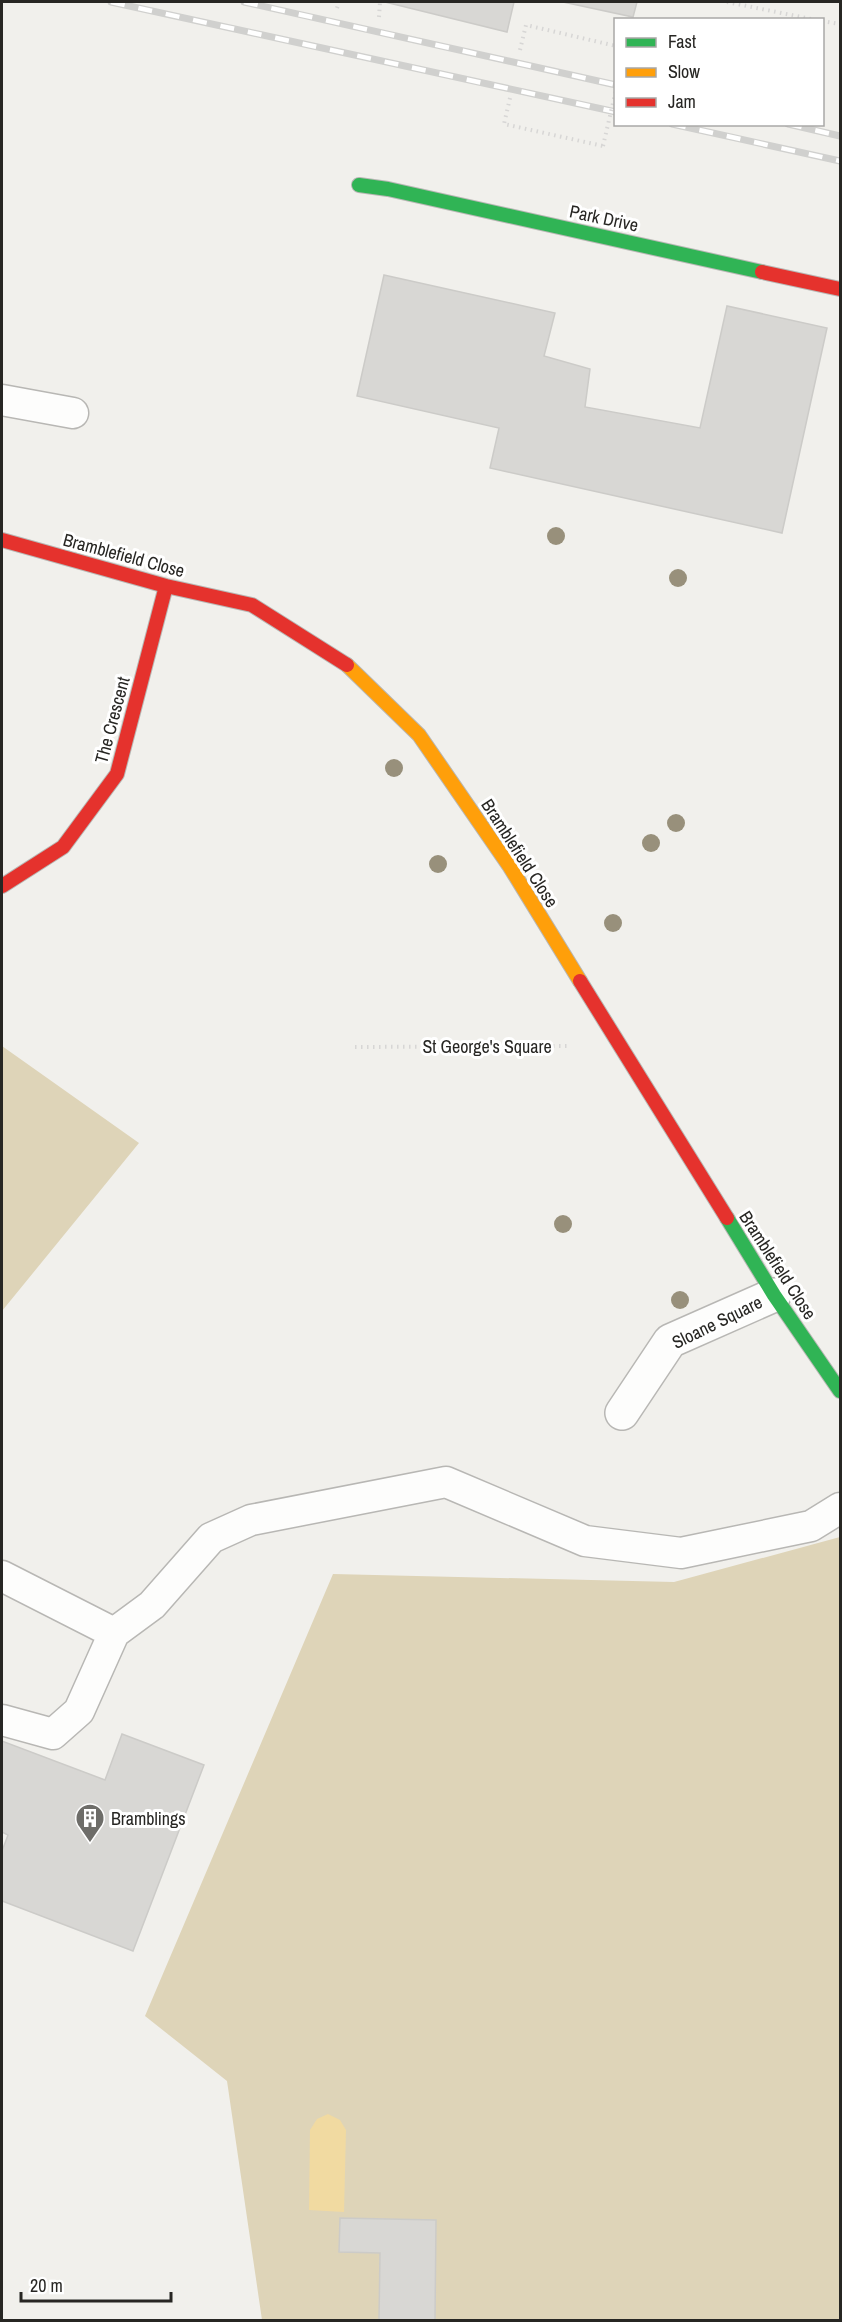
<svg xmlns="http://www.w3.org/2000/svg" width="842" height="2322" viewBox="0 0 842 2322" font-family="'Archivo Narrow',sans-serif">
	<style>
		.green { fill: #ded4b8 }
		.water { fill: #f1daa1 }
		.building { fill: #d8d7d4; stroke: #cccbc8; stroke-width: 1.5 }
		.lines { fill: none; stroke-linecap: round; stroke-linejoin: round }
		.lane-casing { stroke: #b8b7b4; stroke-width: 33 }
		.street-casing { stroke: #b8b7b4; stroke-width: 36 }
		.fast-casing { stroke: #b8b7b4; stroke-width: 16 }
		.slow-casing { stroke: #b8b7b4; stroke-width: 16 }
		.jam-casing { stroke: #b8b7b4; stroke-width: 16 }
		.path { stroke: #d7d6d5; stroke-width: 4; stroke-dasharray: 1.5 4.5; stroke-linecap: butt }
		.lane { stroke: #fdfdfc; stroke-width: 30 }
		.street { stroke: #fdfdfc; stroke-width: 33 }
		.fast { stroke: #30b455; stroke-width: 14 }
		.slow { stroke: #ff9f0a; stroke-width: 14 }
		.jam { stroke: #e5322d; stroke-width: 14 }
		.rail-casing { stroke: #d0d0ce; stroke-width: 7 }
		.rail { stroke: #fff; stroke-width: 4.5; stroke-dasharray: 14; stroke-linecap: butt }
		.path-bridge { stroke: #d7d6d5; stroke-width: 4; stroke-dasharray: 1.5 4.5; stroke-linecap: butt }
		.tree { fill: #98907b }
		.labels { text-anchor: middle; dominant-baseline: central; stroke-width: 6; stroke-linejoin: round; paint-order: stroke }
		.street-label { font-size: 18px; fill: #272623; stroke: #fff }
		.poi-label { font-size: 18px; fill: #272623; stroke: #fff; text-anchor: start }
	</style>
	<rect width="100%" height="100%" fill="#f1f0ec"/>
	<path class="green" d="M2 1046 139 1143 2 1311Z
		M840 1537V2320H435L436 2220 341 2218 339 2252 380 2253 379 2320H262L227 2081 145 2016 333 1574 674 1582Z"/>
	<path class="water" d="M328 2114 340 2120 346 2130 344 2212 309 2210 310 2130 317 2119Z"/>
	<path class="building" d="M385 2H514L507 32Z
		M563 2H637L633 17Z
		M384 275 555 313 544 356 590 369 585 407 700 428 727 306 827 328 782 533 490 468 499 428 357 396Z
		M122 1734 204 1765 133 1951 2 1901V1851L8 1835 2 1832V1741L105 1780Z
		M340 2218 436 2220 435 2320H379L380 2253 339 2252Z"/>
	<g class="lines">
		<g class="lane-casing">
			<path id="lane" d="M2 400 73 413
				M2 1576 114 1633 152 1605 211 1538 251 1520 446 1482 585 1541 681 1553 811 1526 840 1508
				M2 1720 53 1734 79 1711 114 1633"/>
		</g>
		<g class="street-casing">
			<path id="street" d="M622 1413 670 1341 774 1295"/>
		</g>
		<g class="fast-casing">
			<path id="fast" d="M359 185 388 189 762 272
				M727 1218 774 1295 840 1391"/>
		</g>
		<g class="slow-casing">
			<path id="slow" d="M347 665 419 735 510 867 580 981"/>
		</g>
		<g class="jam-casing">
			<path id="jam" d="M762 272 840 289
				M2 540 166 586 252 605 347 665
				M2 886 63 847 117 774 166 586
				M580 981 727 1218"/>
		</g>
		<path class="path" d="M727 2 816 20
			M337 8 339 2
			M379 17 380 2
			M822 21 840 24
			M520 50 526 25 616 46
			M510 98 504 124 603 146
			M355 1047 571 1046"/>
		<use href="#lane" class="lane"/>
		<use href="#street" class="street"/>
		<use href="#fast" class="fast"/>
		<use href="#slow" class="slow"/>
		<use href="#jam" class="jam"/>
		<g class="rail-casing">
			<path id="rail" d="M111 2 616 112
				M244 2 616 85
				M672 124 840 161
				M788 124 840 136"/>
		</g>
		<use href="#rail" class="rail"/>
		<path class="path-bridge" d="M603 146 616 90"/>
	</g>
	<g class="tree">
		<circle cx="556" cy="536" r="9"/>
		<circle cx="678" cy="578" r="9"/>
		<circle cx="394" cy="768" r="9"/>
		<circle cx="676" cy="823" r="9"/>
		<circle cx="651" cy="843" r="9"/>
		<circle cx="438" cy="864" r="9"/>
		<circle cx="613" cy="923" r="9"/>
		<circle cx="563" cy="1224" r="9"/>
		<circle cx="680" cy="1300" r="9"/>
	</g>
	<defs>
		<g id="building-pin" transform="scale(1.5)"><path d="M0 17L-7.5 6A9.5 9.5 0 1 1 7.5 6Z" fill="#6e6d69" stroke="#fff"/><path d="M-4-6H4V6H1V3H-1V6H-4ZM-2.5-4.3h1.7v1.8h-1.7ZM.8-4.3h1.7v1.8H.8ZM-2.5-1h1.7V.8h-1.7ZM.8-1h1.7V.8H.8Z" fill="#fff"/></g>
	</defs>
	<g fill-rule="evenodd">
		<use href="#building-pin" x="90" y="1818"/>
	</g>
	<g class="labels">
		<g class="street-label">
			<text transform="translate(604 218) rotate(12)">Park Drive</text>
			<text transform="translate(124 555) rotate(15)">Bramblefield Close</text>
			<text transform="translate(112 720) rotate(-75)">The Crescent</text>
			<text transform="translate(520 853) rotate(57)">Bramblefield Close</text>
			<text x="487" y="1046">St George's Square</text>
			<text transform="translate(778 1265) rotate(57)">Bramblefield Close</text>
			<text transform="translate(717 1322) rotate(-26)">Sloane Square</text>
		</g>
		<g class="poi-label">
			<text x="111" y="1818">Bramblings</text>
		</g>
	</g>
	<rect width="842" height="2322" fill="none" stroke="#272623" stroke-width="6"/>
	<rect x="614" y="18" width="210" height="108" fill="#ffffff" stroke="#a9a8a7" stroke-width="1.5"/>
	<rect x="626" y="38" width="30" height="9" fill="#30b455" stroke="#a9a8a7" stroke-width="1.5"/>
	<text x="668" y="48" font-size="18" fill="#272623">Fast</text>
	<rect x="626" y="68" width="30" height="9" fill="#ff9f0a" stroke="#a9a8a7" stroke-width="1.5"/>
	<text x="668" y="78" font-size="18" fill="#272623">Slow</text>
	<rect x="626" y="98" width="30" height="9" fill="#e5322d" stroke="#a9a8a7" stroke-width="1.5"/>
	<text x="668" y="108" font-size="18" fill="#272623">Jam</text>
	<path d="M21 2292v9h150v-9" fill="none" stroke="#272623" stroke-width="3"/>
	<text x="30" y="2292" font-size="18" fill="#272623" stroke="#ffffff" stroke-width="4.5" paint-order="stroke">20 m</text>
</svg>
